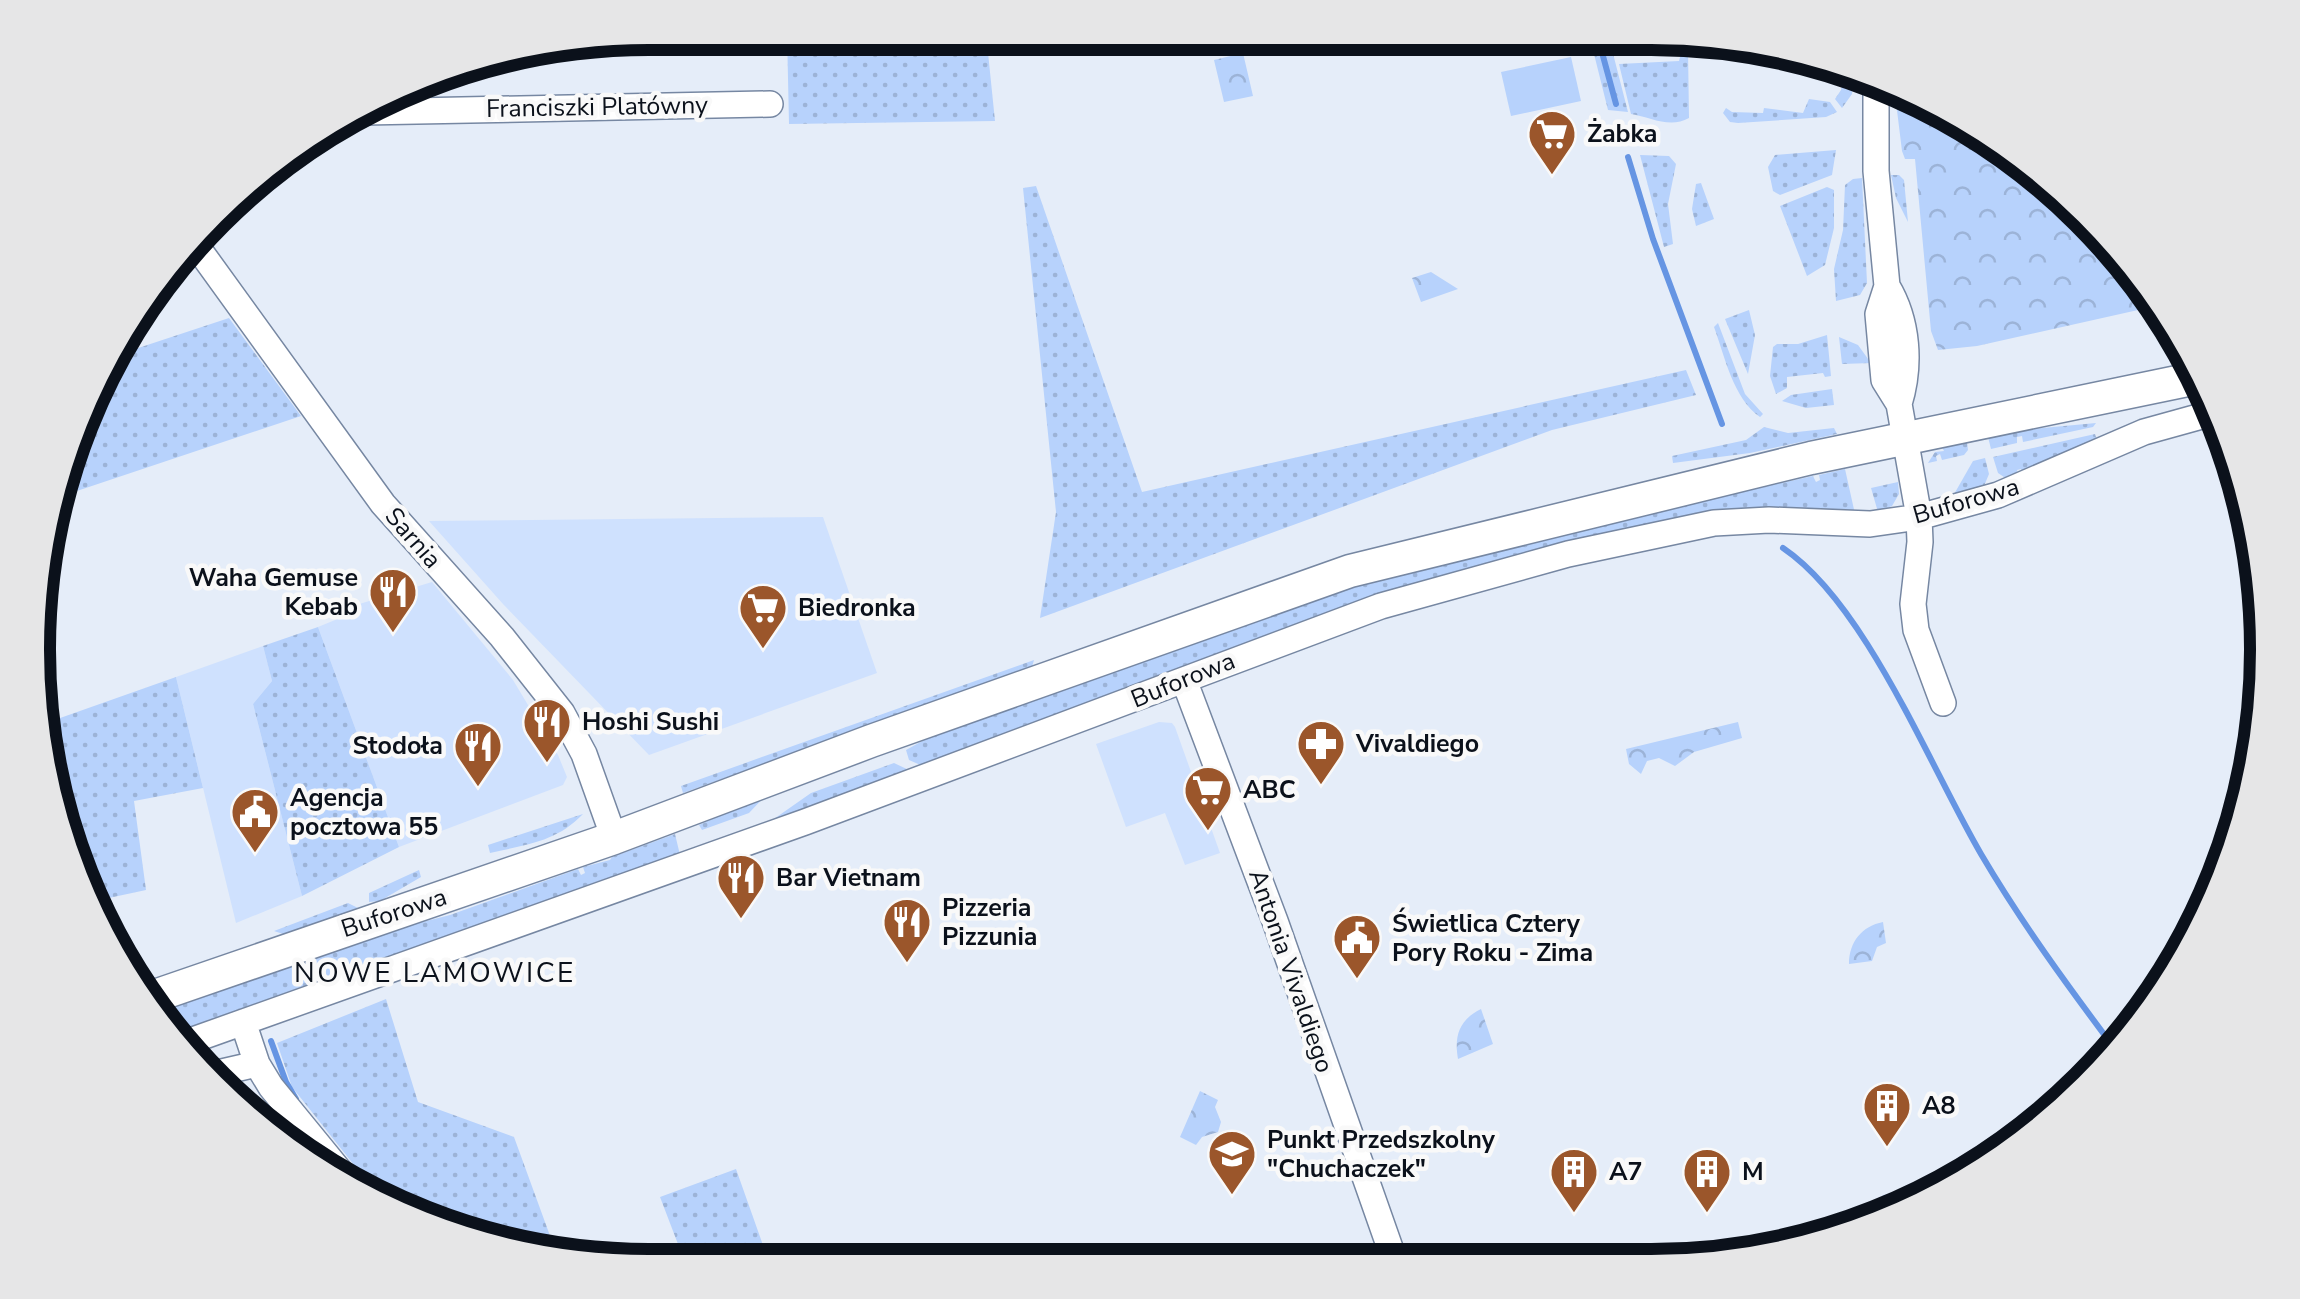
<svg xmlns="http://www.w3.org/2000/svg" width="2300" height="1299" viewBox="0 0 2300 1299" font-family="'Nunito Sans',sans-serif">
	<style>
		.built { fill: #cfe1fe }
		.grass { fill: url(#grass-dots) }
		.park { fill: url(#park-crowns) }
		.pitch { fill: #b7d2fc }
		.lines { fill: none; stroke-linecap: round; stroke-linejoin: round }
		.stream { stroke: #6695e3; stroke-width: 6 }
		.minor-casing { stroke: #7687a2; stroke-width: 28 }
		.major-casing { stroke: #7687a2; stroke-width: 35 }
		.minor { stroke: #fff; stroke-width: 25 }
		.major { stroke: #fff; stroke-width: 32 }
		.labels { text-anchor: middle; dominant-baseline: central; stroke-width: 9; stroke-linejoin: round; paint-order: stroke }
		.street-label { font-size: 25px; fill: #0b111b; stroke: #f9f9f9 }
		.poi-label { font-size: 25px; font-weight: bold; fill: #0b111b; stroke: #f9f9f9; text-anchor: start }
		.neighbourhood-label { font-size: 28px; letter-spacing: 2.5px; fill: #0b111b; stroke: #f9f9f9 }
		.rim { fill: none; stroke: #0b111b; stroke-width: 12 }
	</style>
	<defs>
		<pattern id="grass-dots" width="8" height="8" patternUnits="userSpaceOnUse" patternTransform="scale(2.5)"><rect width="8" height="8" fill="#b7d2fc"/><path d="M2 2h.1M6 6h.1" fill="none" stroke="#9cb3d7" stroke-width="1.8" stroke-linecap="round"/></pattern>
		<pattern id="park-crowns" width="20" height="18" patternUnits="userSpaceOnUse" patternTransform="scale(2.5)"><rect width="20" height="18" fill="#b7d2fc"/><path d="M2 6a3 3 0 1 1 6 0M12 15a3 3 0 1 1 6 0" fill="none" stroke="#9cb3d7"/></pattern>
	</defs>
	<rect width="100%" height="100%" fill="#e5edf9"/>
	<path class="built" d="M823 517 877 673 649 755 503 604 429 521Z
		M432 582 513 680 558 755 567 777 563 785 399 847 318 627 357 611 356 605Z
		M263 646 272 681 253 704 302 896 236 923 176 677Z
		M1159 722 1172 723 1175 727 1220 853 1185 865 1165 813 1126 827 1096 744Z"/>
	<path class="grass" d="M787 33H986L995 121 789 124Z
		M1589 34H1608L1628 112 1608 110Z
		M1682 49H1688L1689 118C1670 129 1650 117 1631 114L1619 64 1679 61Z
		M1845 64 1854 68 1852 94 1842 108 1835 99 1841 90Z
		M1809 99 1830 102 1837 112 1826 117 1738 123 1730 122 1723 113 1726 108 1732 112 1763 113 1764 108 1803 113Z
		M1836 150 1832 175 1780 195 1773 191 1768 167 1775 155Z
		M1640 155 1669 156 1676 164 1668 204 1673 244 1664 247Z
		M1891 175H1899L1904 180 1908 222 1896 198Z
		M1862 178 1867 283 1860 295 1836 301 1834 269 1843 230 1845 185 1853 179Z
		M1701 183 1714 219 1696 226 1692 209 1696 184Z
		M1036 186 1142 492 1686 370 1696 395 1552 430 1040 618 1056 512 1023 188Z
		M1827 187 1834 190V228L1825 265 1807 276 1780 206Z
		M1749 310 1755 335 1748 374 1725 319Z
		M229 318 301 416 53 499 54 489 114 356Z
		M1718 323 1745 394 1763 414 1760 417C1733 398 1725 357 1714 327Z
		M1827 335 1831 376 1825 377 1823 373 1787 377V388L1776 394 1770 376 1773 347 1777 344H1798Z
		M1839 337 1858 345 1871 363 1842 364Z
		M1832 389 1834 405 1806 408 1782 401 1791 395Z
		M2096 423 2093 427 2023 442 2022 436 2017 437V443L1991 449 1988 437 2021 430Z
		M1764 427 1788 433 1834 428 1837 434 1750 453 1673 463 1672 456 1746 440Z
		M2095 434 2097 440 2023 473 2021 469 2017 470 2018 475 2007 479 1998 473 1993 457Z
		M1967 442 1968 450 1964 455 1942 460 1940 454 1936 456 1937 461 1928 463 1935 452 1944 451 1942 447Z
		M1985 458 1989 474 1984 486 1953 496 1973 461Z
		M1845 469 1855 514H1699L925 767 909 760 906 750 935 734 1300 600 1506 544 1813 476 1816 482 1820 480 1819 475Z
		M1898 482 1899 494 1892 506 1878 512 1871 488Z
		M318 627 399 847 302 896 253 704 272 681 263 646Z
		M1034 660 1032 667 683 793 681 786Z
		M37 661 46 723 176 677 203 788 134 801 146 890 90 902 79 885 34 689Z
		M894 763 911 771 771 821 811 793Z
		M768 793 749 813 702 830 699 825Z
		M583 814C557 841 530 844 490 853L488 845Z
		M675 834 680 855 596 882 500 918 497 917 496 920 304 988 302 986 301 990 211 1021 209 1019 207 1023 172 1035 156 1009 352 940 450 915 578 869 581 875 585 873 583 867 610 860 612 857Z
		M419 870 421 877 380 901 369 902V893Z
		M348 903 358 908 286 935 274 931Z
		M386 999 418 1102 514 1137 557 1255 452 1234 396 1209 354 1165 292 1087 277 1043Z
		M736 1169 770 1265H686L660 1197Z"/>
	<path class="park" d="M1243 53 1253 96 1224 102 1214 60Z
		M1894 86 1959 115 2140 274 2156 306 1977 346 1938 350 1931 331 1915 159H1905L1902 151Z
		M1431 272 1458 289 1421 302 1412 278Z
		M1738 722 1742 738 1694 752 1675 766 1659 758 1647 761 1641 774 1629 764 1626 749Z
		M1883 922 1886 943 1877 947 1872 961 1849 964C1849 942 1862 926 1883 922Z
		M1481 1009 1493 1044 1458 1059C1454 1036 1459 1020 1481 1009Z
		M1200 1091 1218 1100 1215 1107 1221 1122 1218 1132 1202 1137 1196 1145 1180 1137Z
		M1920 1190 1921 1198 1885 1216 1880 1213 1879 1201 1883 1195Z"/>
	<path class="pitch" d="M1571 57 1581 101 1511 116 1501 72Z"/>
	<g class="lines">
		<path class="stream" d="M1597 34 1616 104
			M1628 157 1653 239 1722 424
			M1783 548C1866 604 1929 765 1981 854 2021 922 2067 985 2115 1049
			M34 688 35 693
			M271 1041 286 1082 296 1099
			M360 1178 387 1205"/>
		<g class="minor-casing">
			<path id="minor" d="M1876 78V171L1887 286 1878 314 1884 380 1899 404 1919 517 1920 542 1913 604 1916 630 1943 703
				M364 112 770 104
				M195 244 383 504 502 637 562 713 584 754 614 838
				M1887 286C1908 321 1911 365 1899 404
				M1184 680 1275 921 1395 1262
				M243 1022 257 1064 271 1087 356 1191
				M179 1045 805 822 1381 606 1568 554 1714 523 1769 520 1870 524 1919 517 1998 495 2144 432 2209 414
				M209 1075 257 1064"/>
		</g>
		<g class="major-casing">
			<path id="major" d="M149 998 614 838 871 741 1350 571 1811 458 2192 379"/>
		</g>
		<use href="#minor" class="minor"/>
		<use href="#major" class="major"/>
	</g>
	<defs>
		<g id="supermarket-pin" transform="scale(2.5)"><path d="M0 17L-7.5 6A9.5 9.5 0 1 1 7.5 6Z" fill="#9b562b" stroke="#f9f9f9"/><path d="M-6-5.5h2.5l.6 2H6L4.5 2H-2.5L-4.4-4H-6ZM-1.5 3.2a1.3 1.3 0 1 0 .1 0ZM3 3.2a1.3 1.3 0 1 0 .1 0Z" fill="#fff"/></g>
		<g id="restaurant-pin" transform="scale(2.5)"><path d="M0 17L-7.5 6A9.5 9.5 0 1 1 7.5 6Z" fill="#9b562b" stroke="#f9f9f9"/><path d="M-5-6h1v4h1v-4h1v4h1v-4h1v5L-1.5 .5V6h-2V.5L-5-1ZM5-6V6H3V1.5H1.5Q1.5-4 5-6Z" fill="#fff"/></g>
		<g id="pharmacy-pin" transform="scale(2.5)"><path d="M0 17L-7.5 6A9.5 9.5 0 1 1 7.5 6Z" fill="#9b562b" stroke="#f9f9f9"/><path d="M-2-6h4v4h4v4h-4v4h-4v-4h-4v-4h4Z" fill="#fff"/></g>
		<g id="civic-pin" transform="scale(2.5)"><path d="M0 17L-7.5 6A9.5 9.5 0 1 1 7.5 6Z" fill="#9b562b" stroke="#f9f9f9"/><path d="M-.6-6.5H3V-4.5H.6V-3L4-1V1h2V6H-6V1h2V-1L-.6-3ZM-1.2 2.5V6h2.4V2.5Z" fill="#fff"/></g>
		<g id="building-pin" transform="scale(2.5)"><path d="M0 17L-7.5 6A9.5 9.5 0 1 1 7.5 6Z" fill="#9b562b" stroke="#f9f9f9"/><path d="M-4-6H4V6H1V3H-1V6H-4ZM-2.5-4.3h1.7v1.8h-1.7ZM.8-4.3h1.7v1.8H.8ZM-2.5-1h1.7V.8h-1.7ZM.8-1h1.7V.8H.8Z" fill="#fff"/></g>
		<g id="school-pin" transform="scale(2.5)"><path d="M0 17L-7.5 6A9.5 9.5 0 1 1 7.5 6Z" fill="#9b562b" stroke="#f9f9f9"/><path d="M0-5L7-2L0 1L-7-2ZM-4 1L0 2.5L4 1V4Q0 6-4 4Z" fill="#fff"/></g>
	</defs>
	<g fill-rule="evenodd">
		<use href="#supermarket-pin" x="1552" y="134"/>
		<use href="#restaurant-pin" x="393" y="592"/>
		<use href="#supermarket-pin" x="763" y="608"/>
		<use href="#restaurant-pin" x="547" y="722"/>
		<use href="#pharmacy-pin" x="1321" y="744"/>
		<use href="#restaurant-pin" x="478" y="746"/>
		<use href="#supermarket-pin" x="1208" y="790"/>
		<use href="#civic-pin" x="255" y="812"/>
		<use href="#restaurant-pin" x="741" y="878"/>
		<use href="#restaurant-pin" x="907" y="922"/>
		<use href="#civic-pin" x="1357" y="938"/>
		<use href="#building-pin" x="1887" y="1106"/>
		<use href="#school-pin" x="1232" y="1154"/>
		<use href="#building-pin" x="1574" y="1172"/>
		<use href="#building-pin" x="1707" y="1172"/>
	</g>
	<g class="labels">
		<g class="street-label">
			<text transform="translate(597 107) rotate(-1)">Franciszki Platówny</text>
			<text transform="translate(1966 501) rotate(-16)">Buforowa</text>
			<text transform="translate(413 538) rotate(49)">Sarnia</text>
			<text transform="translate(1183 680) rotate(-22)">Buforowa</text>
			<text transform="translate(394 913) rotate(-18)">Buforowa</text>
			<text transform="translate(1291 971) rotate(71)">Antonia Vivaldiego</text>
		</g>
		<g class="poi-label">
			<text x="1587" y="134">Żabka</text>
			<text x="358" y="578" text-anchor="end">Waha Gemuse<tspan x="358" dy="29">Kebab</tspan></text>
			<text x="798" y="608">Biedronka</text>
			<text x="582" y="722">Hoshi Sushi</text>
			<text x="1356" y="744">Vivaldiego</text>
			<text x="443" y="746" text-anchor="end">Stodoła</text>
			<text x="1243" y="790">ABC</text>
			<text x="290" y="798">Agencja<tspan x="290" dy="29">pocztowa 55</tspan></text>
			<text x="776" y="878">Bar Vietnam</text>
			<text x="942" y="908">Pizzeria<tspan x="942" dy="29">Pizzunia</tspan></text>
			<text x="1392" y="924">Świetlica Cztery<tspan x="1392" dy="29">Pory Roku - Zima</tspan></text>
			<text x="1922" y="1106">A8</text>
			<text x="1267" y="1140">Punkt Przedszkolny<tspan x="1267" dy="29">"Chuchaczek"</tspan></text>
			<text x="1609" y="1172">A7</text>
			<text x="1742" y="1172">M</text>
		</g>
		<g class="neighbourhood-label">
			<text x="435" y="973">NOWE LAMOWICE</text>
		</g>
	</g>
	<path d="M0 0H2300V1299H0ZM649 50H1651A599 599 0 0 1 2250 649V650A599 599 0 0 1 1651 1249H649A599 599 0 0 1 50 650V649A599 599 0 0 1 649 50Z" fill="#e6e6e7" fill-rule="evenodd"/>
	<path class="rim" d="M649 50H1651A599 599 0 0 1 2250 649V650A599 599 0 0 1 1651 1249H649A599 599 0 0 1 50 650V649A599 599 0 0 1 649 50Z"/>
</svg>
